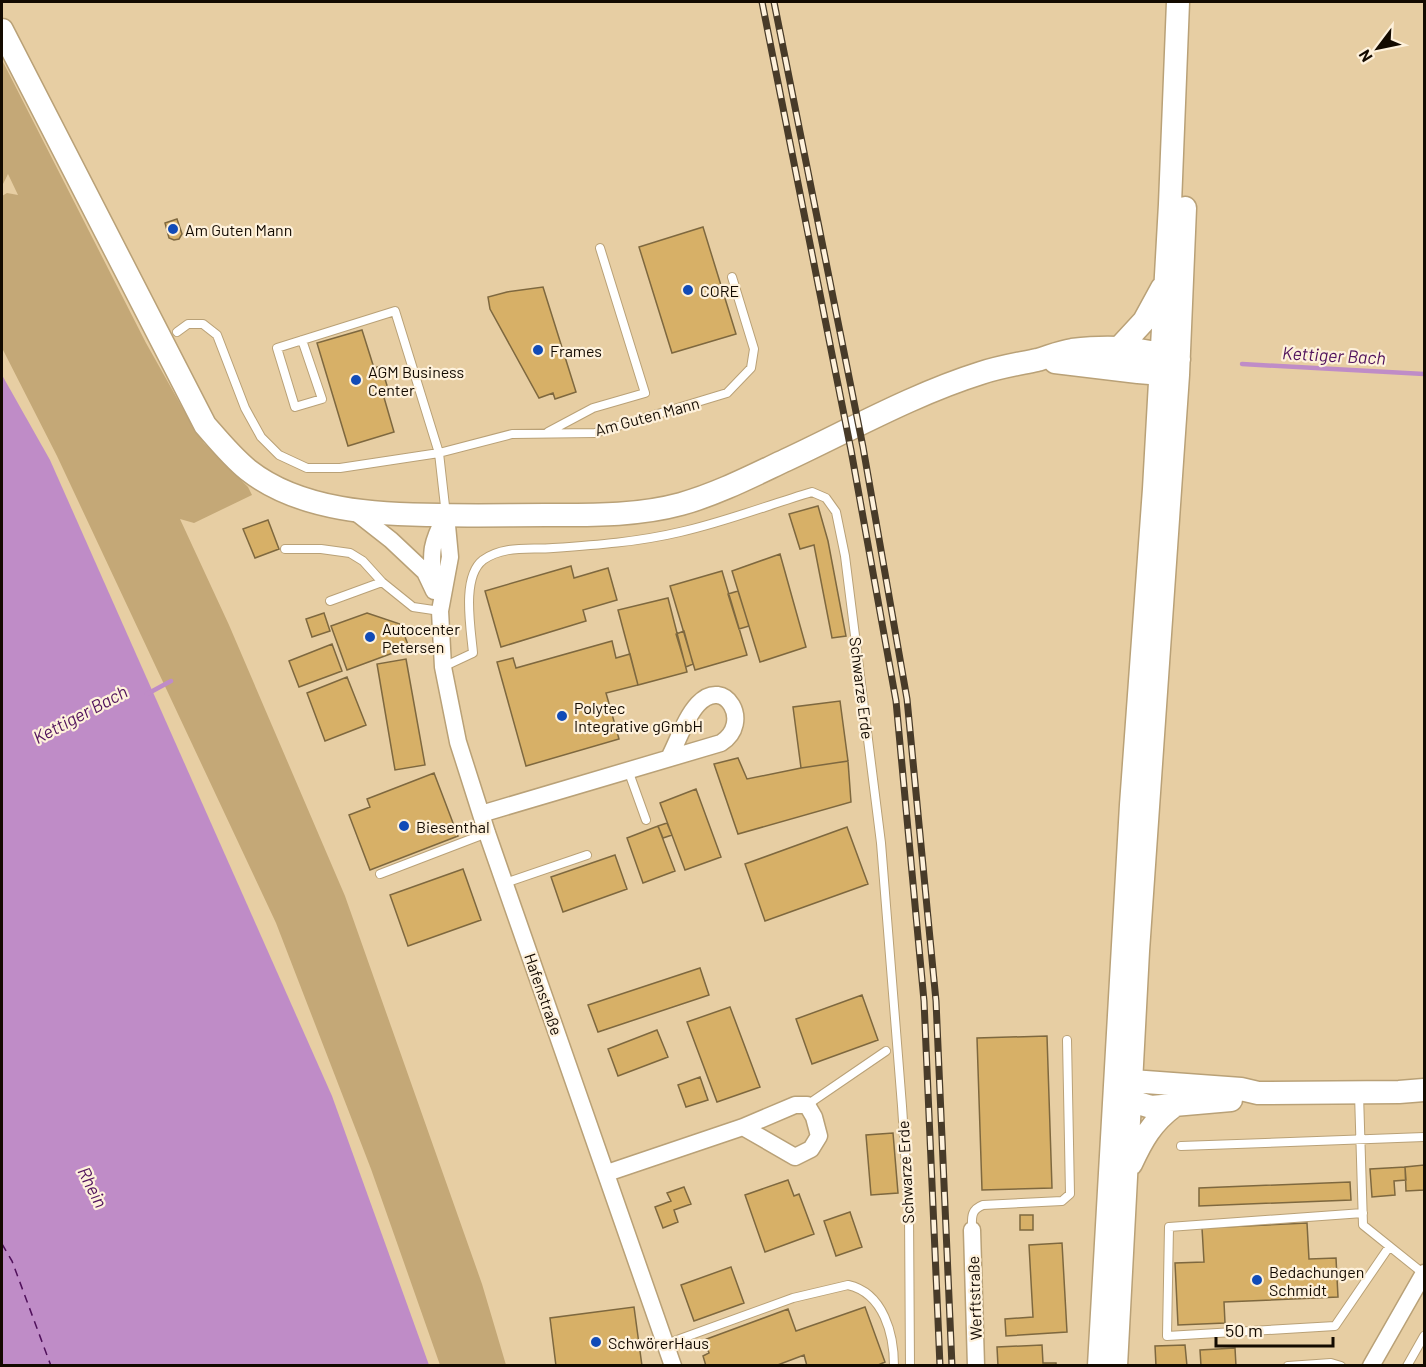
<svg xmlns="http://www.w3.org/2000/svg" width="1426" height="1367" viewBox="0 0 1426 1367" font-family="Barlow,sans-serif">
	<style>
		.green { fill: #c4a877 }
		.water { fill: #bf8cc7 }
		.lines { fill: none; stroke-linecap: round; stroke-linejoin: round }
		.stream { stroke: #bf8cc7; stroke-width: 4.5 }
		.ferry { stroke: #50115b; stroke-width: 1.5; stroke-dasharray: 8 6; stroke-linecap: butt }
		.building { fill: #d7b067; stroke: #7e683f; stroke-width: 1.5 }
		.lane-casing { stroke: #b9a177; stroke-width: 10 }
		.street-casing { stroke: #b9a177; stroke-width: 19 }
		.secondary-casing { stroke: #b9a177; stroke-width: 25 }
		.lane { stroke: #fff; stroke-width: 8 }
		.street { stroke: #fff; stroke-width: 16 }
		.secondary { stroke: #fff; stroke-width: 22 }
		.rail-casing { stroke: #483b29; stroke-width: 7 }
		.rail { stroke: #fef1db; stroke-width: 4.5; stroke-dasharray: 14; stroke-linecap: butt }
		.poi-dot { fill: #114bb7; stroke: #fef1db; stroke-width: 2 }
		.labels { text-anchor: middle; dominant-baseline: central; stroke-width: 4.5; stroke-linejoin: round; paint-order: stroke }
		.poi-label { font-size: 16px; fill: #130a00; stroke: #fef1db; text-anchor: start }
		.street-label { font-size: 16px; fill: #130a00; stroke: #fef1db }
		.water-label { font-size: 18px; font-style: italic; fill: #50115b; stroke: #fef1db }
	</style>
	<rect width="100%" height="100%" fill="#e7cea3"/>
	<path class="green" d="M2 60 146 343 182 407 204 443 248 487 252 495 194 523 180 519 229 625 345 896 482 1284 506 1365H440L371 1169 276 923 57 456 2 348V196L7 193 18 195 8 174 2 186Z"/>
	<path class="water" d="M2 375 50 460 332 1096 429 1365H2Z"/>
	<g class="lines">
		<path class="stream" d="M1242 364 1424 374
			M147 694 171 681"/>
		<path class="ferry" d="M2 1244 12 1261 51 1366"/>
	</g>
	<path class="building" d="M177 219 182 234 179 239 174 240 169 238 165 223Z
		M703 227 736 334 672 353 639 247Z
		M543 287 576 392 555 399 553 393 539 398 490 309 488 297 507 292Z
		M362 330 374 368 381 366 389 392 383 394 394 432 348 446 317 343Z
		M818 506 828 541 846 636 832 638 814 545 800 549 789 514Z
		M268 520 279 549 255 558 243 529Z
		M780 554 806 647 760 662 732 571Z
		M571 566 574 578 608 568 617 600 583 610 586 621 501 647 485 591Z
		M722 571 747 655 695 670 670 586Z
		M738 591 749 626 739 629 728 594Z
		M668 598 687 672 638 685 618 610Z
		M324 613 330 631 312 637 306 619Z
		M367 613 400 624 409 647 347 670 331 626Z
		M684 631 693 664 686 667 676 634Z
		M612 641 616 658 630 654 638 685 606 693 619 739 526 766 497 662 513 658 516 668Z
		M332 644 342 671 299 687 289 661Z
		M406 659 425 765 395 770 377 664Z
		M347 677 366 725 325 741 307 693Z
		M840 701 848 761 801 768 793 707Z
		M738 758 747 779 801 768 848 761 851 802 738 834 714 764Z
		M434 773 458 836 370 870 349 815 370 807 367 799Z
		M696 789 721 857 685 870 660 803Z
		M667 823 672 835 663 838 658 826Z
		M658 826 675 871 643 883 627 838Z
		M847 827 868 884 765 921 745 864Z
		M615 855 627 889 563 912 551 877Z
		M463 869 481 920 408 946 390 895Z
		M700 968 709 995 598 1032 588 1005Z
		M862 995 878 1040 812 1064 796 1019Z
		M730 1007 760 1087 717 1102 687 1022Z
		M657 1030 668 1057 618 1076 608 1049Z
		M1047 1036 1052 1188 982 1190 977 1038Z
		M700 1077 708 1100 686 1107 678 1085Z
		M893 1133 898 1193 871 1195 866 1135Z
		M1424 1165V1190L1406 1191 1405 1167Z
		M1405 1167 1406 1180 1394 1181 1395 1195 1372 1197 1370 1169Z
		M788 1180 794 1196 799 1194 814 1234 765 1252 745 1195Z
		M1350 1182 1351 1200 1199 1206V1188Z
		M684 1187 691 1204 674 1210 678 1222 663 1228 655 1207 671 1201 667 1193Z
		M850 1212 862 1247 836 1256 824 1221Z
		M1020 1215H1033V1230H1020Z
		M1307 1223 1309 1259 1336 1258 1338 1297 1224 1302 1225 1323 1178 1325 1175 1263 1204 1262 1202 1228Z
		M1062 1243 1067 1332 1006 1336 1005 1319 1033 1317 1029 1245Z
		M731 1267 744 1303 694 1321 681 1285Z
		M634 1307 642 1366H556L550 1318Z
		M865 1307 885 1362 876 1366H807L804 1355 775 1366H706L703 1356 709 1353 704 1340 788 1309 796 1331Z
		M1042 1345 1043 1363H1056V1366H998L997 1347Z
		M1185 1345 1187 1366H1156L1155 1346Z
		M1235 1348 1236 1366H1201L1200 1350Z"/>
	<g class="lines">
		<g class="lane-casing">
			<path id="lane" d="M177 332 188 324H203L217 335 245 408 261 437 279 455 307 468H340L439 453 512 434 595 433 727 393 751 368 754 349 732 277
				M302 340 322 399 295 407 277 348 395 311 439 453 446 515
				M548 432 593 408 645 393 600 248
				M285 549H321L350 553 363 561 382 582 413 607 440 611
				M330 601 382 582
				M443 667 473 653C471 629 461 577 483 560 504 545 529 550 553 548 596 545 638 542 680 532 725 522 768 505 812 492L826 498 836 512 845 556 881 843 902 1106 909 1213 910 1366
				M628 770 646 820
				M380 874 487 833
				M505 883 587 855
				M1359 1094 1363 1225 1424 1274
				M807 1105 886 1051
				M1181 1146 1424 1137
				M1363 1213 1169 1227 1167 1336 1335 1326 1389 1247
				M972 1230C972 1218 970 1210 983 1205L1062 1201 1070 1194 1067 1040
				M666 1344 793 1298 848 1285C884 1293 894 1335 894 1366
				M1288 1366 1331 1363 1341 1366
				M1407 1366 1424 1336"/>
		</g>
		<g class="street-casing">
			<path id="street" d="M354 511 391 540 425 572 434 591
				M446 515 450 557 440 611 443 667 458 742 487 833 673 1366
				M433 584C431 552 430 545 446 515
				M481 814 721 743C753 723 725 675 698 704 685 718 678 741 669 758
				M607 1173 743 1127 795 1105H807L814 1117 819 1136 811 1149 795 1157 743 1127
				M972 1230 976 1366
				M1371 1366 1424 1273"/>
		</g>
		<g class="secondary-casing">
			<path id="secondary" d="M2 30 205 425C219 441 232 457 248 470 300 511 378 515 442 515 477 516 512 515 546 515 591 515 637 516 681 504 717 494 752 476 786 460 850 430 914 394 981 373 999 367 1018 364 1037 360 1048 357 1059 352 1072 350 1114 345 1139 348 1179 359
				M1120 347 1144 321 1162 288
				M1055 362 1138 372 1174 375
				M1118 1080 1241 1089 1258 1093 1399 1092 1424 1090
				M1121 1089 1135 1102 1151 1107 1231 1100
				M1131 1164C1142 1140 1152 1122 1174 1106
				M1099 1366 1131 805 1154 489 1170 204 1178 2
				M1116 1366 1138 951 1178 375 1185 208"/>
		</g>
		<use href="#lane" class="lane"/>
		<use href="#street" class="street"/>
		<use href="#secondary" class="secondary"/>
		<g class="rail-casing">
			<path id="rail" d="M762 2 851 450 896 701 924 1001 940 1366
				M774 2 863 447 907 699 936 1001 952 1366"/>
		</g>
		<use href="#rail" class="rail"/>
	</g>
	<g class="poi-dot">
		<circle cx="173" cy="229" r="6"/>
		<circle cx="688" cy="290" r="6"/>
		<circle cx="538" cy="350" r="6"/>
		<circle cx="356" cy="380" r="6"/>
		<circle cx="370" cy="637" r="6"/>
		<circle cx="562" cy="716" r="6"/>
		<circle cx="404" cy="826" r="6"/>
		<circle cx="1257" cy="1280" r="6"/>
		<circle cx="596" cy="1342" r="6"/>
	</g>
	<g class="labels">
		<g class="poi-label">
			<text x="185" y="229">Am Guten Mann</text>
			<text x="700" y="290">CORE</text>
			<text x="550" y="350">Frames</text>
			<text x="368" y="371">AGM Business<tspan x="368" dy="18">Center</tspan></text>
			<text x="382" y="628">Autocenter<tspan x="382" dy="18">Petersen</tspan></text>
			<text x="574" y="707">Polytec<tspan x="574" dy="18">Integrative gGmbH</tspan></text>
			<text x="416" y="826">Biesenthal</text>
			<text x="1269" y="1271">Bedachungen<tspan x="1269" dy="18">Schmidt</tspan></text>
			<text x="608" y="1342">SchwörerHaus</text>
		</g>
		<g class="street-label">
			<text transform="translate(647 416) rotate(-15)">Am Guten Mann</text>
			<text transform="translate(862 688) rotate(83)">Schwarze Erde</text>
			<text transform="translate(544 994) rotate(71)">Hafenstraße</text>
			<text transform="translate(905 1172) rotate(-93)">Schwarze Erde</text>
			<text transform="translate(974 1298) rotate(-92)">Werftstraße</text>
		</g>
		<g class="water-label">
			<text transform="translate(1334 355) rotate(3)">Kettiger Bach</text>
			<text transform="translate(80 714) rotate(-28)">Kettiger Bach</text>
			<text transform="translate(93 1187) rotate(63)">Rhein</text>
		</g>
	</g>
	<rect width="1426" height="1367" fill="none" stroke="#130a00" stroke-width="6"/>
	<g transform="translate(1378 48) rotate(238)" stroke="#fef1db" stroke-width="4.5" paint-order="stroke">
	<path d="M0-4.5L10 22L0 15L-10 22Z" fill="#130a00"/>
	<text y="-9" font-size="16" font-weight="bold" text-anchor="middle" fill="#130a00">N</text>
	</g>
	<path d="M1216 1337v9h117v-9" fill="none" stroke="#130a00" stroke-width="3"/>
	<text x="1225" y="1337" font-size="18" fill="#130a00" stroke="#fef1db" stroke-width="4.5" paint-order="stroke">50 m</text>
</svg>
